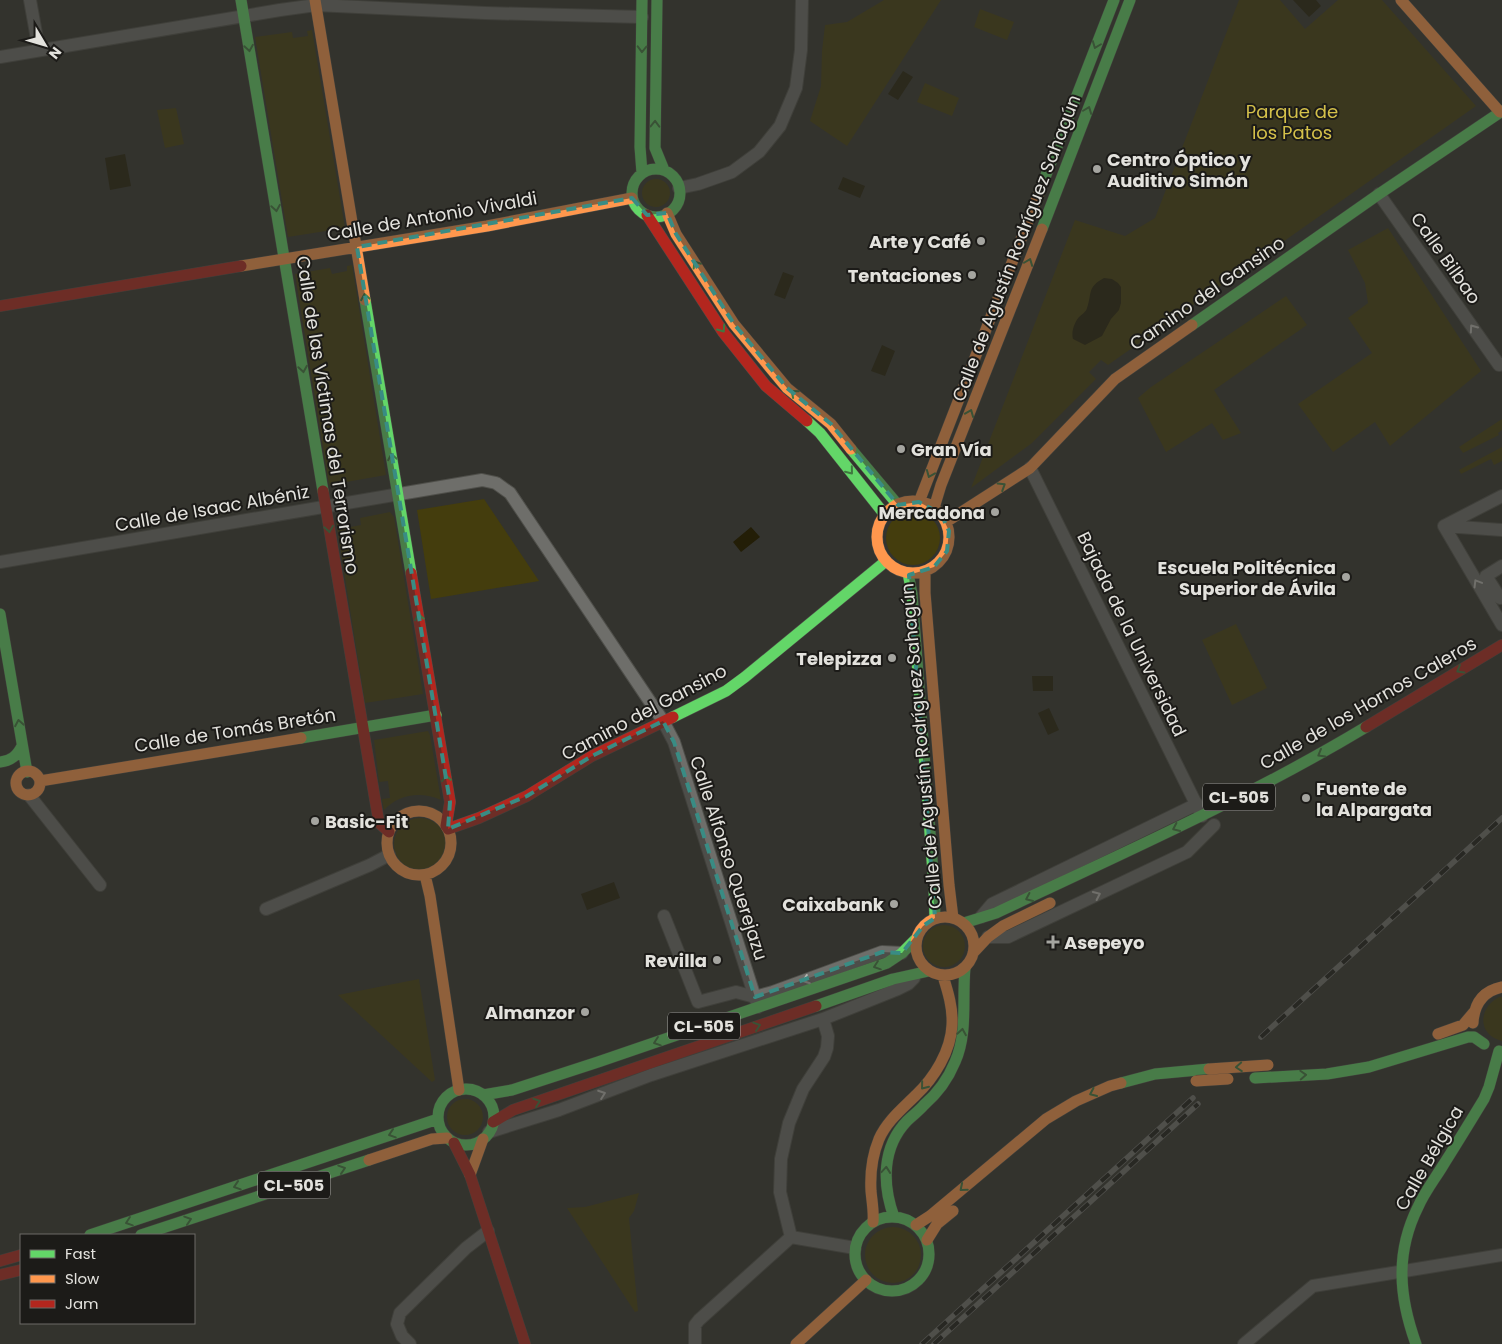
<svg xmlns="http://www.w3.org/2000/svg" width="1502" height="1344" viewBox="0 0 1502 1344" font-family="Poppins,sans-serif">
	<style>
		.green { fill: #443d0d }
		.water { fill: #231e07 }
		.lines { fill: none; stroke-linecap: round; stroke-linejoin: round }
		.street-casing { stroke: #4f4f4a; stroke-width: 14 }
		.fast-casing { stroke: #4f4f4a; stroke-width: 12 }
		.slow-casing { stroke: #4f4f4a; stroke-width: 12 }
		.jam-casing { stroke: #4f4f4a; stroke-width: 12 }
		.street { stroke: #6e6e6a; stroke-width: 12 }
		.fast { stroke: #63d668; stroke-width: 11 }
		.slow { stroke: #ff974d; stroke-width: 11 }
		.jam { stroke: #b3261e; stroke-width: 11 }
		.rail-casing { stroke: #71716e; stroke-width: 5.5 }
		.rail { stroke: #1c1b18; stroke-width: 4; stroke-dasharray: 11; stroke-linecap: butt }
		.slow-bridge-casing { stroke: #4f4f4a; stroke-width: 12; stroke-linecap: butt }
		.slow-bridge { stroke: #ff974d; stroke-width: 11 }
		.oneway { stroke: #407840 }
		.oneway2 { stroke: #bab9b5 }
		.marked { fill: none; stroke: #398c84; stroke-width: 4; stroke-dasharray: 10 6; stroke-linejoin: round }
		.poi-dot { fill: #a5a5a0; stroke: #1c1b18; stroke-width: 2 }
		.labels { text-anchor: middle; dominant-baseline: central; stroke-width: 4; stroke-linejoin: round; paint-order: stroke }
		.shield { fill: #1c1b18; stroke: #a7a6a2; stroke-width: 1 }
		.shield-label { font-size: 16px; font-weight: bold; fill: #e3e2dd }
		.park-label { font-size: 18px; fill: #d4c04a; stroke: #1c1b18 }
		.poi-label { font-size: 18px; font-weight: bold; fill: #e3e2dd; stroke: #1c1b18; text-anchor: end }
		.street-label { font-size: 18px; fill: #e3e2dd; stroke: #1c1b18 }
	</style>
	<rect width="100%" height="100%" fill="#33332e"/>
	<path class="green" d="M884 0H941L847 146 810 121 821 86 822 51 825 25 847 22Z
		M1239 0H1280L1305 29 1338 0H1382L1476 106 1108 365 1101 360 1089 372 1096 379 1032 443 971 488 1075 220 1125 236 1155 218Z
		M980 9 1014 22 1007 40 974 27Z
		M312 30 345 228 288 237 255 37 292 32 293 38 308 36 307 31Z
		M925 83 959 98 952 116 917 102Z
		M176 108 184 144 165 148 157 110Z
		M642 193a14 14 0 1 1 28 0a14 14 0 1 1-28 0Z
		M1388 228 1481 371 1390 446 1375 422 1333 452 1298 404 1372 353 1348 318 1368 303 1365 283 1348 250Z
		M352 265 386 475 329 485 295 274 330 268 332 274 347 271V266Z
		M1286 296 1307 325 1214 390 1241 433 1223 440 1212 423 1166 452 1138 398 1151 387Z
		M1502 419V430L1498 433 1499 435 1463 453 1459 447Z
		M1502 447V461L1494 465 1491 459 1461 474 1459 470Z
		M484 499 539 581 431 599 417 510Z
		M886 538a27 27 0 1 1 54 0a27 27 0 1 1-54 0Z
		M390 512 394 517 423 694 365 703 336 521H338L340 529 361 525 360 518Z
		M1236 624 1267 688 1232 705 1202 640Z
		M428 731 430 735 441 800C421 791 399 794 384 810L382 799 390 798 388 781 379 782 374 740Z
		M394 844a26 26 0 1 1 52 0a26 26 0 1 1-52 0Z
		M923 946a21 21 0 1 1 42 0a21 21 0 1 1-42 0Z
		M419 979 435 1080 432 1082 338 995Z
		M1499 997H1502V1041C1477 1035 1478 1008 1499 997Z
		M447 1117a18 18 0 1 1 36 0a18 18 0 1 1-36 0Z
		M639 1193 634 1211 629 1218 638 1311 635 1312 567 1208 585 1207Z
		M865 1255a28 28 0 1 1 56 0a28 28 0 1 1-56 0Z"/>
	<path class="water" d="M1293 0H1316L1321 6 1309 17Z
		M903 71 913 77 898 100 888 94Z
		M125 154 131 186 110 190 105 158Z
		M843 177 865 186 860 198 838 189Z
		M783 272 794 276 785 299 774 295Z
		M1104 278 1112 279 1118 283 1121 287V303L1119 310 1111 319 1102 336 1085 345 1073 339C1071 332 1074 323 1079 317 1082 314 1086 312 1087 308 1092 293 1087 287 1104 278Z
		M882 345 895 351 885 376 871 371Z
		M751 527 760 537 741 552 733 542Z
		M1032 676H1053V691H1033Z
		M1049 708 1059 730 1048 735 1038 713Z
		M614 882 620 898 587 910 581 894Z"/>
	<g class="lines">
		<g class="street-casing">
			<path id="street" d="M30 0 39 50
				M0 57 280 10 316 5 485 13 642 17
				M679 188 698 184 732 172 759 152 780 126 796 88 801 50 802 0
				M1379 194 1499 365 1502 364
				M1030 468 1202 816
				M1502 496 1444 526 1502 625
				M1444 526 1502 530
				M0 562 482 480 496 483 510 493 663 721 674 742 758 1007
				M1500 598 1486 576 1502 566
				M29 795 100 885
				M266 909 370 865 389 855
				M664 916 698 1002 736 992 755 997 773 992 882 952 902 953
				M981 917 992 904 1197 804
				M988 937H1008L1187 852 1214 825
				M489 1132 559 1110 651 1075 823 1019 898 989 908 984 914 978
				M791 1237 780 1192 781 1159 789 1123 803 1089 824 1057 827 1048 828 1036 823 1019
				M410 1344 402 1336 397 1324 400 1313 466 1248 488 1231
				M695 1344V1325L699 1320 791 1237 855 1248
				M1244 1344 1313 1286 1502 1255"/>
		</g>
		<g class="fast-casing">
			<path id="fast" d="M241 0 323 491
				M642 0 640 147 642 173
				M657 0 655 148 664 170
				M632 193a24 24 0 1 1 48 0a24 24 0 1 1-48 0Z
				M1039 193 1114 0
				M1042 229 1130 0
				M365 300 411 573
				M1192 325 1379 194 1502 111
				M807 421 820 433 885 515
				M851 449 898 505
				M908 573 912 594 934 886 935 918
				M0 614 27 772
				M673 717 726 691 745 677 886 561
				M301 738 436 715
				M0 762C11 761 17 756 22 746
				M964 923 996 913C1121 854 1248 798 1366 727
				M816 1006 893 979 929 971
				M1255 1078 1327 1074 1369 1067 1468 1037H1474L1484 1044
				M1121 1083 1155 1074 1209 1069
				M438 1117a28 28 0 1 1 56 0a28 28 0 1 1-56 0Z
				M483 1095 512 1090 598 1062 887 963 902 953 916 939
				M894 1217C882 1184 882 1147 907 1121 913 1115 919 1111 924 1105 938 1093 948 1079 955 1062 968 1033 962 999 965 968
				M855 1254a37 37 0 1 1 74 0a37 37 0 1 1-74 0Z
				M90 1235 438 1119
				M141 1235 369 1160
				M1416 1344C1399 1297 1395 1253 1418 1207 1424 1193 1434 1180 1442 1167 1456 1145 1470 1122 1484 1099L1489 1087 1499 1051"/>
		</g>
		<g class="slow-casing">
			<path id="slow" d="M315 0 365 300
				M1401 0 1500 112
				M667 213 676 234 734 324 787 388 831 424 851 449
				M241 266 487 226 632 198
				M877 537a36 36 0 1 1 72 0a36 36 0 1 1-72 0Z
				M919 502 1039 193
				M934 508 941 485 1042 229
				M946 522 1030 468 1115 379 1192 325
				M925 572V593L949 885 953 918
				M16 783a12 12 0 1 1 24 0a12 12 0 1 1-24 0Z
				M40 781 301 738
				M387 843a32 32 0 1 1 64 0a32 32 0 1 1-64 0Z
				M425 875 430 896 459 1090
				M916 946a29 29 0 1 1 58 0a29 29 0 1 1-58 0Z
				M973 953 988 937 1003 926 1050 903
				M1473 1023C1474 1004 1483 991 1502 987
				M1438 1034 1463 1025 1474 1012
				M369 1160 432 1139 447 1138
				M470 1175 483 1139
				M873 1222C874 1212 872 1202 871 1191 870 1173 872 1156 879 1139 887 1121 902 1109 916 1095 934 1078 951 1051 952 1025 953 1008 948 992 943 976
				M916 1225 930 1216 1046 1119 1076 1101 1110 1086 1121 1083
				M927 1240 937 1224 953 1211
				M796 1344 866 1280"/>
		</g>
		<g class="jam-casing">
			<path id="jam" d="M647 215 723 332 766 386 807 421
				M0 306 241 266
				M323 491 379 823 389 832
				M411 573 450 802 446 826
				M1366 727 1502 645
				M448 829 479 818 527 796 592 756 673 717
				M493 1122 513 1110 816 1006
				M454 1143 470 1175 525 1344
				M0 1261 21 1255
				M0 1275 21 1270"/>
		</g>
		<use href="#street" class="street"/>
		<use href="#fast" class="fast"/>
		<use href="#slow" class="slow"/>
		<use href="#jam" class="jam"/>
		<g class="rail-casing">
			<path id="rail" d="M1261 1037 1502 818
				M922 1344 1193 1098
				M934 1344 1198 1104"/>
		</g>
		<use href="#rail" class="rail"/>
		<g class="slow-bridge-casing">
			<path id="slow-bridge" d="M1209 1069 1268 1065
				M1196 1081 1228 1079"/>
		</g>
		<use href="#slow-bridge" class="slow-bridge"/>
	</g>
	<defs><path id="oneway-chevron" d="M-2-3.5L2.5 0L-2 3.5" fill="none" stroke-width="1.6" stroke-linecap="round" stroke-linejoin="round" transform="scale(1.25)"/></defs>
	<g class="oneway">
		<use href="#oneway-chevron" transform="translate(1096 45) rotate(111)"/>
		<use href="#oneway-chevron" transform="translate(249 48) rotate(81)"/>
		<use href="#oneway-chevron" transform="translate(642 49) rotate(91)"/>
		<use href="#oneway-chevron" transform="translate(1088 110) rotate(-69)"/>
		<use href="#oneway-chevron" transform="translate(655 124) rotate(-89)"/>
		<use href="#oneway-chevron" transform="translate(276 208) rotate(81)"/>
		<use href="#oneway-chevron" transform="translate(1029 262) rotate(-69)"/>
		<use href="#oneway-chevron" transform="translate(696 264) rotate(-123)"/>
		<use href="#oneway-chevron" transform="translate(365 297) rotate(-100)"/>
		<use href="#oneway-chevron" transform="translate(722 329) rotate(55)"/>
		<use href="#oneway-chevron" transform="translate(303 369) rotate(81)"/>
		<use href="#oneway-chevron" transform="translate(794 393) rotate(-140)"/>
		<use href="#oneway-chevron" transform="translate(970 413) rotate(-68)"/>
		<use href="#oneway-chevron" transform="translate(392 457) rotate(-100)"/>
		<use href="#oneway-chevron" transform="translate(850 471) rotate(51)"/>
		<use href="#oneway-chevron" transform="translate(930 474) rotate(112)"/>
		<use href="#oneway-chevron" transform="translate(1002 486) rotate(-32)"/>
		<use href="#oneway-chevron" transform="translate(329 529) rotate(81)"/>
		<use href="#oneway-chevron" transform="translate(419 617) rotate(-100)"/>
		<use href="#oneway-chevron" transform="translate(1460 670) rotate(149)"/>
		<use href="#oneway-chevron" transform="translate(19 723) rotate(-100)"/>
		<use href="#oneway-chevron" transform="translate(1321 754) rotate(150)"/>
		<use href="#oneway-chevron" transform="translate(446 778) rotate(-99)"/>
		<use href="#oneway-chevron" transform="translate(1176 828) rotate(155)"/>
		<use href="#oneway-chevron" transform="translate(1029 898) rotate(155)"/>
		<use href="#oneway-chevron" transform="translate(877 966) rotate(161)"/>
		<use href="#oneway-chevron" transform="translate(757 1026) rotate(-19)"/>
		<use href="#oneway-chevron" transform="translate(962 1032) rotate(-81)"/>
		<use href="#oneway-chevron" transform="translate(657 1042) rotate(161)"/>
		<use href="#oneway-chevron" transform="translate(1239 1067) rotate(176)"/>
		<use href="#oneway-chevron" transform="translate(1303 1075) rotate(-3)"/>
		<use href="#oneway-chevron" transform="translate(924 1086) rotate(129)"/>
		<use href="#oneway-chevron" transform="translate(1093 1093) rotate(156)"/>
		<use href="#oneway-chevron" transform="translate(537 1102) rotate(-19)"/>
		<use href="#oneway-chevron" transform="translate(392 1134) rotate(162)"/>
		<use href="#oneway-chevron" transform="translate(342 1169) rotate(-18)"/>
		<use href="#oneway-chevron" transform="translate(886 1170) rotate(-85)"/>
		<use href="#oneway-chevron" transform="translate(237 1186) rotate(162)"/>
		<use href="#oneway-chevron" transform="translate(963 1188) rotate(140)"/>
		<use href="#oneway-chevron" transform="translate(188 1220) rotate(-18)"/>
		<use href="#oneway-chevron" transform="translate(129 1222) rotate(161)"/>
	</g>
	<g class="oneway2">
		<use href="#oneway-chevron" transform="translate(1473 328) rotate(-125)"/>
		<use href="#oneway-chevron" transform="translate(1477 583) rotate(-121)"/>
		<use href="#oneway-chevron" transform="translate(1097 895) rotate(-25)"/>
		<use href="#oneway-chevron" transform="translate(806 980) rotate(160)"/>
		<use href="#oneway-chevron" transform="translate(602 1094) rotate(-20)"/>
	</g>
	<path d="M0 0H1502V1344H0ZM632 198 647 215 667 213 676 234 734 324 787 388 831 424 898 505 919 502 941 514 949 531 947 551 934 567 909 575 935 918 923 926 902 953 882 952 755 997 674 742 663 721 592 756 527 796 448 829 450 802 357 247Z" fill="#33332e" fill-opacity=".55" fill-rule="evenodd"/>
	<path class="marked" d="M632 198 647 215 667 213 676 234 734 324 787 388 831 424 898 505 919 502 941 514 949 531 947 551 934 567 909 575 935 918 923 926 902 953 882 952 755 997 674 742 663 721 592 756 527 796 448 829 450 802 357 247Z"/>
	<g class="poi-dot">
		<circle cx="1097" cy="169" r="5"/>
		<circle cx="981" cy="241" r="5"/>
		<circle cx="972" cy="275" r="5"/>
		<circle cx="901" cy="449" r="5"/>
		<circle cx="995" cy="512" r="5"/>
		<circle cx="1346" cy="577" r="5"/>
		<circle cx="892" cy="658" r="5"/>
		<circle cx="1306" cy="798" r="5"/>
		<circle cx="315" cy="821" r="5"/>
		<circle cx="894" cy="904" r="5"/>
		<path d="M1050.5 934.5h5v5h5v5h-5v5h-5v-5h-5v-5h5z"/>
		<circle cx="717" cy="960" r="5"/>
		<circle cx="585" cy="1012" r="5"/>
	</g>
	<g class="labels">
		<g class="shield">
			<rect x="1203" y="783.5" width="72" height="27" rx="4"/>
			<rect x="668" y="1012.5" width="72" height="27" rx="4"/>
			<rect x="258" y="1171.5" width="72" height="27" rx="4"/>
		</g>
		<g class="shield-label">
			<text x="1239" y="797">CL-505</text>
			<text x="704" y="1026">CL-505</text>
			<text x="294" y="1185">CL-505</text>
		</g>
		<g class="park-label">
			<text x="1292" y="111">Parque de<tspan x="1292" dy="21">los Patos</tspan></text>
		</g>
		<g class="poi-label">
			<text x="1107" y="159" text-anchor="start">Centro Óptico y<tspan x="1107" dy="21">Auditivo Simón</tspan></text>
			<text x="971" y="241">Arte y Café</text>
			<text x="962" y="275">Tentaciones</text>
			<text x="911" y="449" text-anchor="start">Gran Vía</text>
			<text x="985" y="512">Mercadona</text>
			<text x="1336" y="567">Escuela Politécnica<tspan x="1336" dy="21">Superior de Ávila</tspan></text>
			<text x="882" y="658">Telepizza</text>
			<text x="1316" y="788" text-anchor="start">Fuente de<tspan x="1316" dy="21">la Alpargata</tspan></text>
			<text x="325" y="821" text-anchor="start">Basic-Fit</text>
			<text x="884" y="904">Caixabank</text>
			<text x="1064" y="942" text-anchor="start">Asepeyo</text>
			<text x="707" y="960">Revilla</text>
			<text x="575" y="1012">Almanzor</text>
		</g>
		<g class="street-label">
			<text transform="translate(432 216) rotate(-10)">Calle de Antonio Vivaldi</text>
			<text transform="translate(1016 248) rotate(-69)">Calle de Agustín Rodríguez Sahagún</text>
			<text transform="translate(1446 258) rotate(55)">Calle Bilbao</text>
			<text transform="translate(1207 293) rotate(-35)">Camino del Gansino</text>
			<text transform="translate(328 415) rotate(81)">Calle de las Víctimas del Terrorismo</text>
			<text transform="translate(212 508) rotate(-10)">Calle de Isaac Albéniz</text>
			<text transform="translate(1132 634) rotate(64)">Bajada de la Universidad</text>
			<text transform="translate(1368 703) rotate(-30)">Calle de los Hornos Caleros</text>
			<text transform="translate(644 712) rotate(-28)">Camino del Gansino</text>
			<text transform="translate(235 730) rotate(-9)">Calle de Tomás Bretón</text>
			<text transform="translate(921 746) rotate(-95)">Calle de Agustín Rodríguez Sahagún</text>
			<text transform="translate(729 858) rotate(72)">Calle Alfonso Querejazu</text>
			<text transform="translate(1429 1158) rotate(-60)">Calle Bélgica</text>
		</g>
	</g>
	<rect x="20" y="1234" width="175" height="90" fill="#1c1b18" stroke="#6c6b67"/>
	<rect x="30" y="1250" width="25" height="8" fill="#63d668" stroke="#6c6b67"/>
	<text x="65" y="1259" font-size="15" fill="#e3e2dd">Fast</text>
	<rect x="30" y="1275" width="25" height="8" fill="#ff974d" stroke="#6c6b67"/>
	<text x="65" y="1284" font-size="15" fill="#e3e2dd">Slow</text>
	<rect x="30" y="1300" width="25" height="8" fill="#b3261e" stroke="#6c6b67"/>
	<text x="65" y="1309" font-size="15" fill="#e3e2dd">Jam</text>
	<g transform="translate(45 45) rotate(128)" stroke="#1c1b18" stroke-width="4" paint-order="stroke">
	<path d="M0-4L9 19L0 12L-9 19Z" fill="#e3e2dd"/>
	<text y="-8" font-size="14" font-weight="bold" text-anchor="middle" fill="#e3e2dd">N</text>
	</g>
</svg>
